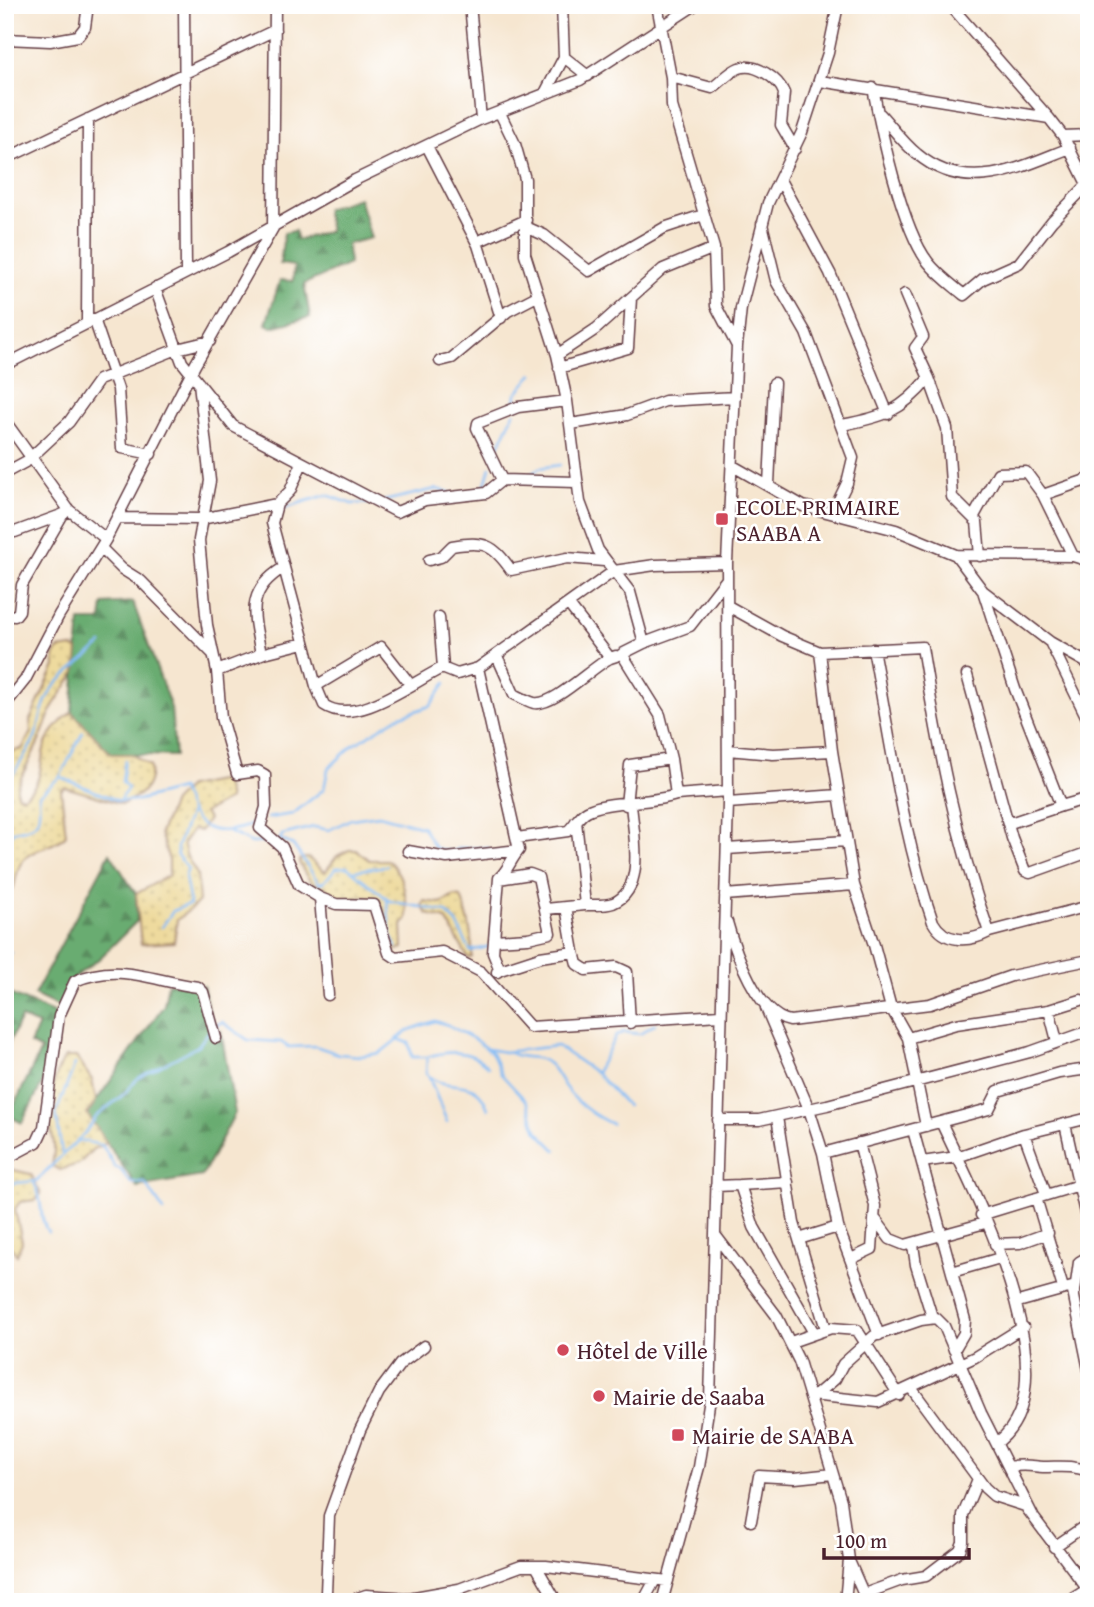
<svg xmlns="http://www.w3.org/2000/svg" width="1094" height="1607" viewBox="0 0 1094 1607" font-family="'Gentium Book Plus',serif">
	<style>
		.forest { fill: url(#forest-firs); stroke: #5a664e; stroke-width: 2 }
		.sand { fill: url(#sand-dots); stroke: #9c7c64; stroke-width: 2 }
		.lines { fill: none; stroke-linecap: round; stroke-linejoin: round }
		.stream { stroke: #84bcf5; stroke-width: 2.5 }
		.minor-casing { stroke: #643d44; stroke-width: 13 }
		.minor { stroke: #fff; stroke-width: 10 }
		.poi-dot { fill: #d1495b; stroke: #fff; stroke-width: 2.5 }
		.labels { text-anchor: middle; dominant-baseline: central; stroke-width: 5; stroke-linejoin: round; paint-order: stroke }
		.poi-label { font-size: 23px; fill: #4a1f2b; stroke: #fff; text-anchor: start }
	</style>
	<defs>
		<pattern id="forest-firs" width="22" height="20" patternUnits="userSpaceOnUse" patternTransform="scale(1.75)"><rect width="22" height="20" fill="#69ac71"/><path d="M5 1l3.5 6h-7zM16 11l3.5 6h-7z" fill="#588b5d"/></pattern>
		<pattern id="sand-dots" width="8" height="8" patternUnits="userSpaceOnUse" patternTransform="scale(1.75)"><rect width="8" height="8" fill="#eeda9e"/><path d="M2 2h.1M6 6h.1" fill="none" stroke="#cebb88" stroke-width="1.8" stroke-linecap="round"/></pattern>
	</defs>
	<rect width="100%" height="100%" fill="#fff"/>
	<filter id="ink" filterUnits="userSpaceOnUse"><feTurbulence type="fractalNoise" baseFrequency=".0143" numOctaves="2"/><feDisplacementMap in="SourceGraphic" scale="14" xChannelSelector="R" yChannelSelector="G"/><feConvolveMatrix kernelMatrix="1 2 1 2 8 2 1 2 1" color-interpolation-filters="sRGB"/></filter>
	<filter id="wash" filterUnits="userSpaceOnUse"><feTurbulence type="fractalNoise" baseFrequency=".00686" numOctaves="4" result="noise"/><feDisplacementMap in="SourceGraphic" scale="28" xChannelSelector="R" yChannelSelector="G"/><feGaussianBlur stdDeviation="1.57" result="paint"/><feColorMatrix in="noise" values="0 0 0 0 0 0 0 0 0 0 0 0 0 0 0 0 0 1.4 0 .05"/><feComposite in="paint" operator="in"/></filter>
	<g filter="url(#wash)">
		<rect width="100%" height="100%" fill="#f6e6d0"/>
		<path class="forest" d="M359 198 371 238 347 244 349 264 304 284 310 317 272 327 266 324 280 280 293 281 294 266 280 264 284 233 295 231 297 240 330 231 325 209Z
			M133 602 171 708 175 756 111 754 72 712 80 621H101L103 604Z
			M110 853 136 894 137 921 100 958 75 977 59 1007 34 995Z
			M168 983 203 986 214 1034 221 1031 235 1113 202 1176 137 1187 87 1114 164 1005Z
			M5 992 58 1015 51 1066 22 1123 9 1116 41 1050 30 1044 39 1025 21 1018 5 1051Z"/>
		<path class="sand" d="M72 647 78 650 76 672 53 706 40 739 17 786V795L23 797C41 785 40 771 43 753 46 737 60 721 72 712L111 754H131L150 766C153 788 141 795 122 804L65 787 61 790 66 835C55 848 32 847 22 862 17 868 16 881 13 889L5 894V762L13 751 22 749 31 732 30 720 55 666 54 656 59 649Z
			M224 780 229 799 204 813 208 819 200 831 193 829 183 843 187 857 197 874 199 902 177 920 174 942 141 944 136 894 169 875V860L160 833 173 802 188 787Z
			M349 850H356L369 860H387C404 872 407 900 407 919L402 925 403 948 394 951 390 948C384 934 388 916 382 905 371 887 345 905 330 898L326 888C310 886 306 876 299 862L301 858H308L325 872 337 856Z
			M455 896 461 897C468 914 473 939 472 957L468 958 446 919 428 914 422 907 424 901 440 903Z
			M65 1057H76L92 1080 96 1101 87 1114 107 1143 93 1149 79 1164 60 1170 52 1166C56 1141 54 1145 49 1122 46 1107 56 1070 65 1057Z
			M5 1168 31 1174 41 1194 35 1200 20 1202 15 1209 22 1242 17 1255 5 1240Z"/>
		<g class="lines">
			<path class="stream" d="M515 403 516 394 533 374
				M495 454 514 413
				M505 474 522 476
				M528 477 539 468 560 465
				M484 488 490 467
				M384 501 436 489 449 492
				M280 509 327 495 352 504 370 503
				M60 777 83 732
				M5 788C14 770 27 755 35 737 41 722 41 705 51 691 65 672 85 661 102 644
				M119 801 128 788 122 782 125 760
				M268 818 293 814 299 809 324 789 328 769 352 746 398 717 430 706 446 683
				M229 832 252 843 271 842
				M280 840 282 835 314 827 329 830 351 819 379 815 423 827 435 848 451 852 460 848H488
				M281 840 293 845 319 883 324 882 336 868 347 867 390 901 446 912 457 923 470 951 491 946
				M5 843 13 831C40 828 40 820 39 795L60 777 119 801 139 800 181 789C194 834 217 839 259 822
				M353 871 387 866
				M386 897C391 914 386 932 396 947
				M162 927 173 911 190 904 185 877 188 869 177 855V847L190 813
				M5 954 11 953
				M676 1013 686 1011
				M215 1026 222 1022 248 1040 281 1042 288 1047 315 1046 339 1054 361 1056 380 1053 409 1030 435 1021 448 1025 474 1039 492 1053 501 1074 527 1102 537 1131 556 1150
				M398 1039 409 1043 412 1057H427L426 1073C447 1096 475 1071 488 1109
				M488 1049 504 1052 557 1046 596 1073 616 1036 624 1032 640 1034 655 1024
				M509 1052C522 1061 536 1053 549 1064 556 1070 560 1080 565 1087 577 1103 594 1116 612 1124
				M427 1057C449 1050 472 1050 488 1067
				M596 1073 627 1106
				M429 1077 447 1122
				M77 1140 102 1145 115 1167 120 1169 131 1183H145L164 1211
				M62 1153 56 1113 75 1064
				M34 1183C44 1199 38 1217 48 1232
				M5 1184 36 1181 85 1133 96 1117 124 1094 138 1078 198 1046 210 1030"/>
		</g>
	</g>
	<g filter="url(#ink)">
		<g class="lines">
			<g class="minor-casing">
				<path id="minor" d="M184 5 186 272
					M470 5 481 119
					M657 5 671 77 672 106 714 248 716 306 737 346
					M950 5 1049 118 1063 136 1089 188
					M5 39 50 41 78 36 85 27 88 5
					M564 57 588 76
					M671 77 712 88C721 82 729 72 739 68 755 62 779 79 784 93L781 125 795 149
					M820 81 1049 118
					M873 88C881 131 902 229 928 262 938 275 952 285 964 295L983 279 1019 263 1052 221 1087 185
					M545 93 564 57 562 5
					M500 113 515 144 525 179V254L557 355 567 401 580 502 598 550 630 592 644 643 622 654 660 715 671 759 676 795 728 791
					M880 114C892 127 903 143 917 154 967 196 1018 168 1070 148
					M1063 136 1089 135
					M427 146 478 245 501 318
					M5 159 275 30
					M780 180 830 273 888 414
					M762 224 776 281 806 333 853 458 847 483 833 512
					M526 227 544 235 589 271 664 228 703 215
					M477 242 526 220
					M155 288 182 362 233 426 397 512 425 500 486 493 502 480
					M94 319 118 389 122 448 151 454
					M87 322 88 119
					M557 355 596 329 663 269 714 248
					M440 361 452 358 508 311 537 296
					M5 365 228 252 355 180 481 119 580 80 695 5
					M559 368 628 348 631 298
					M929 378 947 428 952 497 977 522 980 556
					M199 383 210 481 199 540 207 625 217 671 221 718 237 774 258 771 265 775 266 807 260 828 282 847 299 885 320 898 328 995
					M567 401 518 407 478 423 477 428 502 480 576 482
					M5 421 69 510 106 539
					M571 424 627 415 665 401 735 397
					M842 425C883 417 901 412 929 378L915 348 923 337 905 294
					M302 463 290 491 277 504 272 523 316 686 324 705C356 727 411 683 442 668L457 674 478 668 614 571 655 565 727 563
					M733 466 803 506 896 530 956 555 983 591 1050 642 1089 722
					M5 473 27 461 69 422 99 380 177 349 210 341
					M769 484 774 383
					M1043 495 1089 479
					M974 516 998 473 1026 472 1043 495 1073 556
					M117 518 201 519 277 504
					M15 532 64 514
					M101 548 122 569 141 581 212 653
					M956 555 1073 556 1089 561
					M429 560 441 557 452 546C484 541 492 543 511 570L567 558 604 561
					M983 591 1015 689 1061 806 1089 798
					M569 605 610 658 616 656
					M728 606 782 636 820 652 922 647C938 745 955 837 989 932L1089 906
					M5 615 15 616 19 611 22 585 63 514
					M439 617 443 668
					M1050 642 1089 664
					M644 643 690 626 726 580
					M873 649C891 741 902 833 933 922 945 944 970 942 989 932
					M820 652 832 751 854 885 874 945 891 1008 908 1038 926 1126
					M261 654C254 616 244 592 283 568
					M497 656 514 694C520 697 527 701 534 703 553 707 592 667 610 658
					M217 671 264 653 304 643
					M967 675 1012 838 1025 871 1030 873 1089 852
					M316 686 381 647 410 684
					M5 705 25 680 59 615 106 539 195 365 273 228 275 5
					M728 750 773 754 832 751
					M728 803 839 795
					M626 805 630 765 671 759
					M576 821 585 905C593 905 605 906 613 903 647 889 633 832 631 804
					M1010 823 1061 806
					M517 838 568 831C575 825 578 816 587 811 606 800 650 804 676 795
					M727 849 846 841
					M408 851 447 858 519 850 478 668
					M499 879 530 874 538 877 550 933 528 938 494 940 499 878C507 872 511 859 519 850
					M725 895 854 885
					M320 898 336 904 374 905 389 953 395 957 442 952 481 972 530 1027 720 1015
					M546 909 585 905
					M727 922C735 951 758 1016 790 1021L930 1004 1011 976 1089 960
					M494 940 493 953 500 970 497 972
					M574 952 577 964 586 970 616 967 627 972 630 1023
					M500 970 540 957 574 952 566 907
					M766 1008 809 1109 823 1153 838 1227 879 1335
					M1049 1010 1057 1041
					M908 1038 956 1024 1049 1010 1081 1000
					M777 1117 794 1223 826 1329
					M718 1120H759L827 1105 1030 1052 1089 1031
					M941 1122C973 1191 1075 1381 998 1442
					M1065 1124 1089 1231
					M913 1130 965 1320 964 1333 954 1350
					M1024 1134 1046 1194
					M823 1153 989 1109 998 1091 1059 1073 1089 1069
					M5 1159 37 1142 44 1127 59 1016 75 981C119 962 153 981 198 987L203 992 216 1038
					M922 1162 957 1157 1024 1134 1089 1118
					M740 1185 788 1182
					M716 1186 740 1185 754 1227 814 1333
					M1036 1198 1063 1288
					M981 1215 1089 1182
					M876 1220 890 1239 905 1245 985 1223
					M716 1236 776 1315 799 1361 841 1501 849 1560 845 1602
					M799 1239 838 1227
					M995 1244 1020 1243 1048 1233
					M913 1245 916 1265 932 1317
					M851 1259 872 1249 875 1206 859 1143
					M952 1272 1000 1258
					M1075 1291 1079 1262 1089 1256
					M1018 1302 1072 1287 1089 1370
					M791 1342 831 1328 857 1330 899 1395
					M912 1389 985 1488 994 1496 1025 1506 1089 1591
					M811 1395 878 1402 975 1357 1023 1327
					M815 1396 835 1379 843 1364 874 1336 921 1320 936 1318 944 1326 981 1413 1033 1516
					M1009 1467C1023 1464 1030 1466 1043 1467 1062 1467 1069 1465 1089 1471
					M751 1521 759 1476 795 1478 833 1474
					M1054 1547 1089 1523
					M850 1563 867 1602
					M536 1566 557 1602
					M864 1594 902 1580 926 1576 960 1550 963 1542V1515L978 1479
					M322 1602 326 1593 329 1516 360 1430 379 1392 400 1364 424 1346
					M347 1602 366 1595 409 1598 459 1589 521 1566H546L668 1581
					M643 1602 655 1580
					M662 1602 699 1467 710 1399 728 803 727 563 737 346 741 308 768 203 802 132 828 53 838 5
					M1067 1602 1088 1589"/>
			</g>
			<use href="#minor" class="minor"/>
		</g>
	</g>
	<g class="poi-dot">
		<rect x="715" y="512" width="14" height="14" rx="3.5"/>
		<circle cx="563" cy="1350" r="7"/>
		<circle cx="599" cy="1396" r="7"/>
		<rect x="671" y="1428" width="14" height="14" rx="3.5"/>
	</g>
	<g class="labels">
		<g class="poi-label">
			<text x="736" y="506">ECOLE PRIMAIRE<tspan x="736" dy="26">SAABA A</tspan></text>
			<text x="577" y="1350">Hôtel de Ville</text>
			<text x="613" y="1396">Mairie de Saaba</text>
			<text x="692" y="1435">Mairie de SAABA</text>
		</g>
	</g>
	<rect width="1094" height="1607" fill="none" stroke="#fff" stroke-width="28"/>
	<path d="M824 1548v10h145v-10" fill="none" stroke="#4a1f2b" stroke-width="3.5"/>
	<text x="835" y="1548" font-size="21" fill="#4a1f2b" stroke="#ffffff" stroke-width="5" paint-order="stroke">100 m</text>
</svg>
